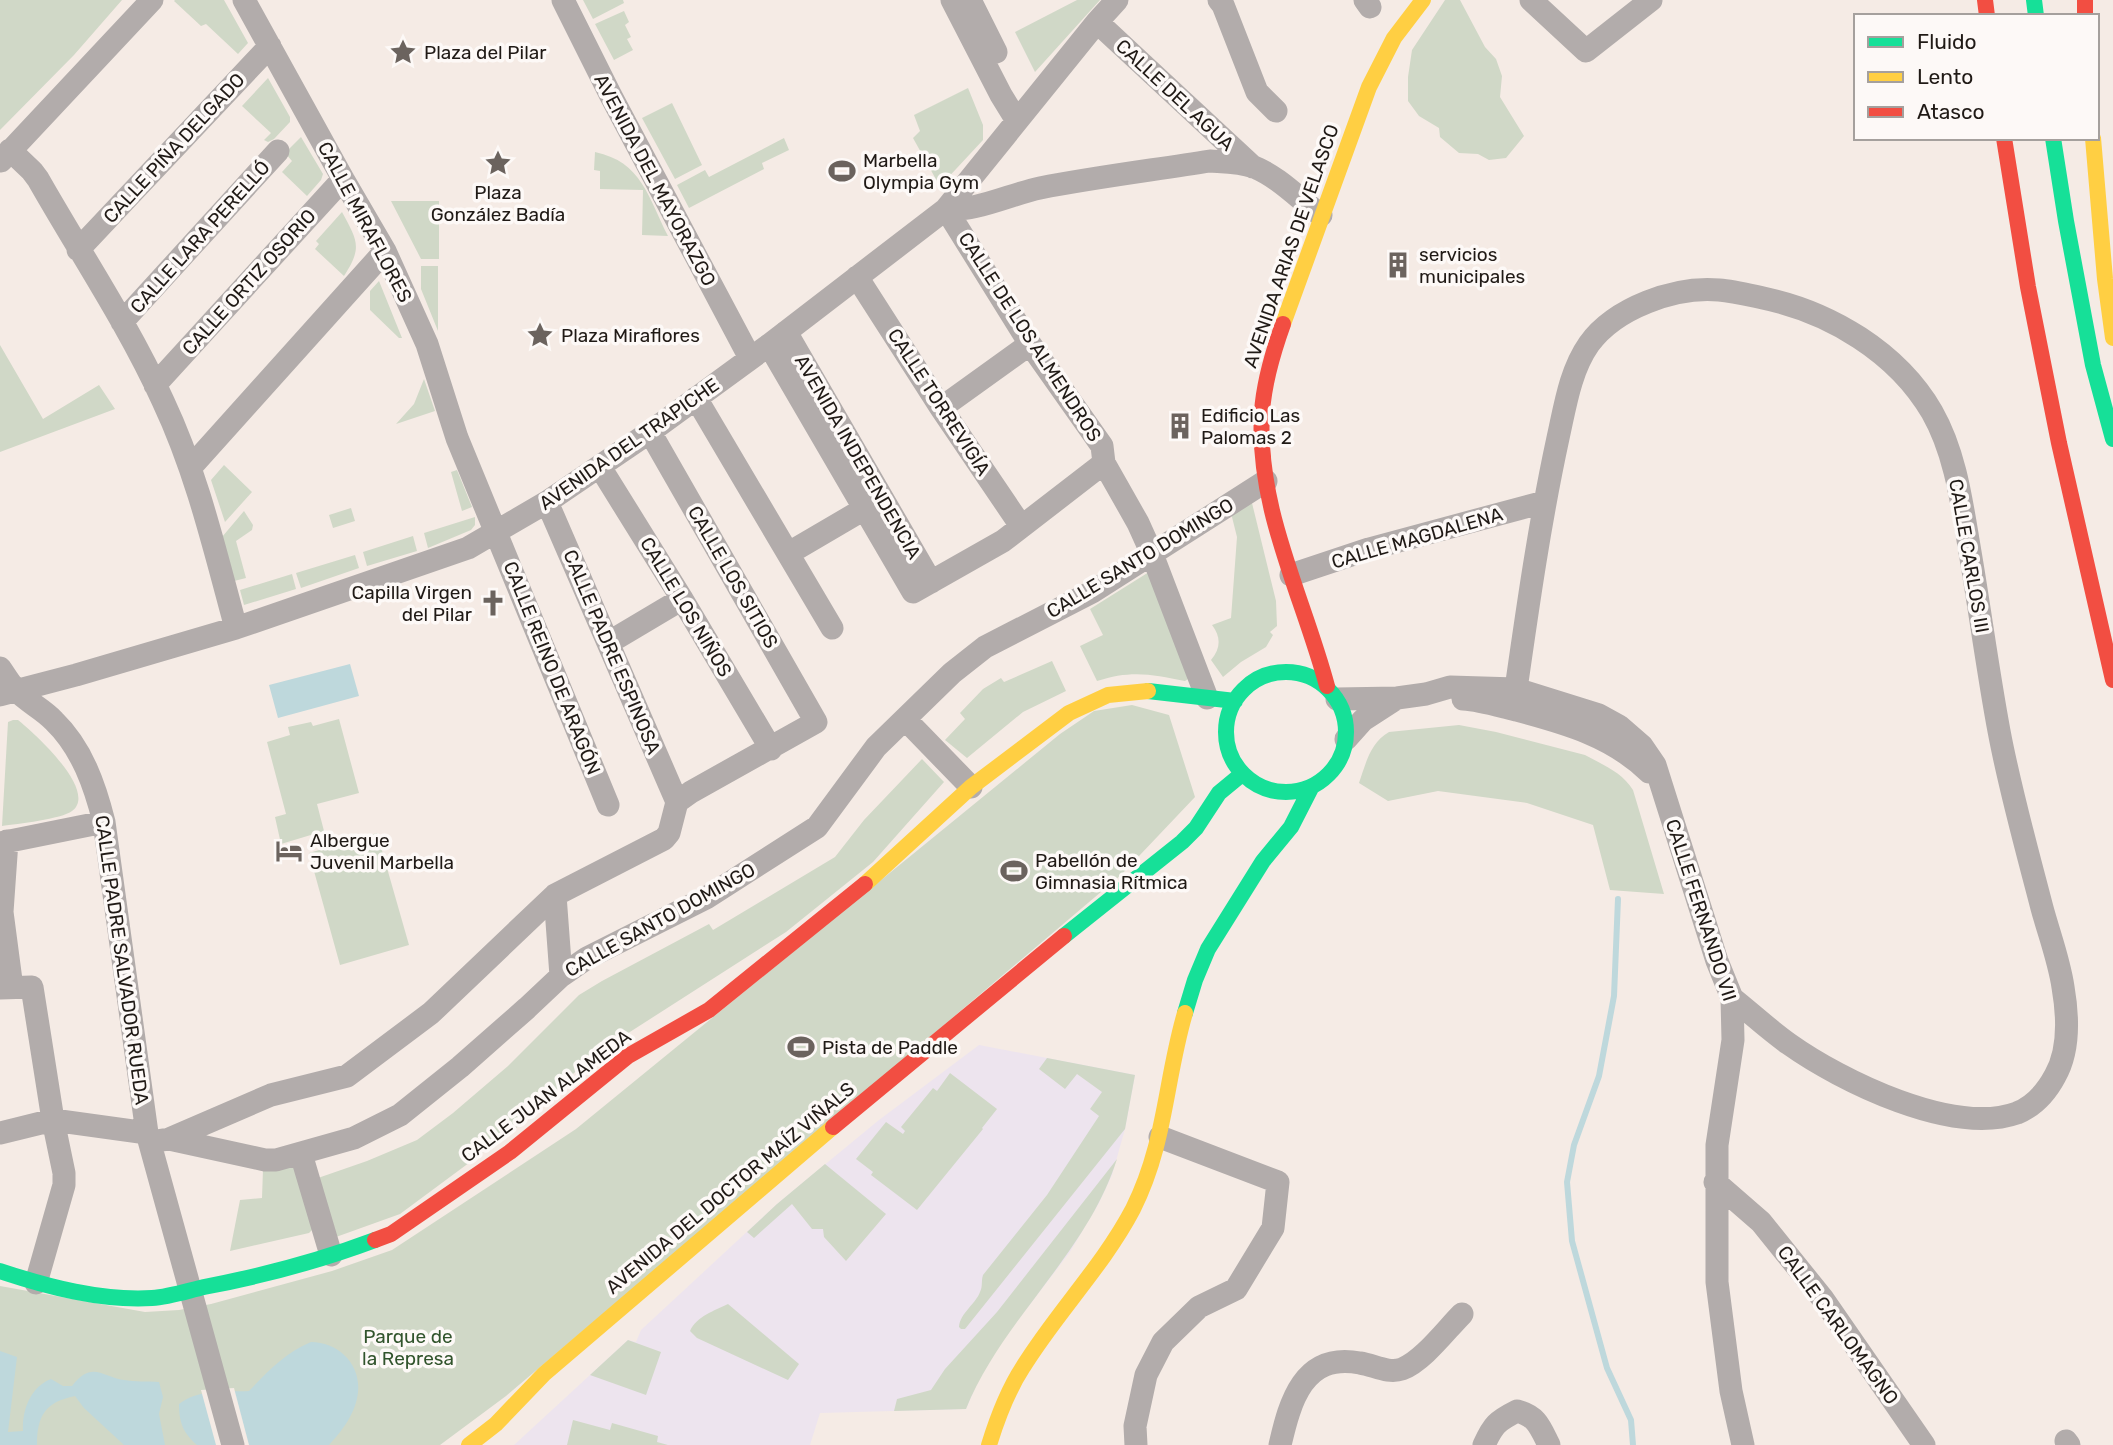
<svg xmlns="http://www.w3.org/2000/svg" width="2113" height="1445" viewBox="0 0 2113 1445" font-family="Rubik,sans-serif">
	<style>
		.education { fill: #ede4ee }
		.green { fill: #d0d8c7 }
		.water { fill: #bed8dc }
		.pier { fill: #f5ebe5 }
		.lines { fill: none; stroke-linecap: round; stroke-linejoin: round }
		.stream { stroke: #bed8dc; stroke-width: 6 }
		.street { stroke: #b2acab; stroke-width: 23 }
		.fast { stroke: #16e098; stroke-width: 16 }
		.slow { stroke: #ffcf43; stroke-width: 16 }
		.jam { stroke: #f24e42; stroke-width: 16 }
		.labels { text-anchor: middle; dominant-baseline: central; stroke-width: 7; stroke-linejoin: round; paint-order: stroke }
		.poi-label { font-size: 19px; fill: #201a16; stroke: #fdf9f7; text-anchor: start }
		.street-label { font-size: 19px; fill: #201a16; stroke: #fdf9f7 }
		.park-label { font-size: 19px; fill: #31542c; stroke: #fdf9f7 }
	</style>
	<rect width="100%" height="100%" fill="#f5ebe5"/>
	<path class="education" d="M979 1045 1135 1075 1125 1129 1112 1175 1099 1203 1070 1252 999 1345 979 1379 966 1409 820 1413 810 1445H514L628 1340 636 1342 641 1330 777 1204 879 1120Z"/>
	<path class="green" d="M0 0H122L74 55 0 130Z
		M175 0H224L248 43 238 54 206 24 201 26 174 1Z
		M583 0H623L624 3 593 19Z
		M1077 0H1100L1035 72 1015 32Z
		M1445 0H1460L1485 47 1496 59 1502 76 1500 97 1524 136 1506 158 1489 160 1478 154 1459 153 1440 137 1439 128 1419 116 1408 101V77L1412 50Z
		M624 11 629 22 625 25 631 37 627 39 633 50 614 60 595 24Z
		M268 78 290 117V122L274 139 268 142 264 140 271 133 242 106Z
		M968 88 983 125V140L943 183H938L913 138 920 131 914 115Z
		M672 103 702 165 675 179 642 118Z
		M301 137 323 174 321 180 307 196 282 172 292 161 285 153Z
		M784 138 789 150 762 163 764 169 689 208 677 185 705 170 709 177Z
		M595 152C642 162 648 197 668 236L642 235 643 190 600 189V171L594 170Z
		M391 201H439V259H421Z
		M342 212C357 240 363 247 344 276L315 249 319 244 316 241Z
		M421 266H438V331L421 289Z
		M379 281 402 338H399L370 310V291Z
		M0 345 43 419 99 385 115 409 0 452Z
		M424 379 435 411 396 424 414 404Z
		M224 465 252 492 225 522 211 480Z
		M457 470 472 507 462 511 451 472Z
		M1252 503 1276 601 1277 626 1270 632 1273 635 1266 647 1241 662 1223 677 1211 660C1221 648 1221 637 1212 625L1231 618 1237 537 1231 513Z
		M351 508 355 521 333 528 329 515Z
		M244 511 253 525 252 530 236 541 246 578 234 581 222 537Z
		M475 517V525L471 530 428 548 424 533Z
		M413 536 417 551 367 566 363 552Z
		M355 555 359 568 301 588 296 573Z
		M1149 572 1188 679 1185 681C1152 674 1130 670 1097 681L1080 646 1103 635 1090 609Z
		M292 574 296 589 244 605 240 590Z
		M1052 661 1066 691 1023 712 967 758 945 740 965 719 960 713 983 689 1001 678 1004 682Z
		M1132 705 1169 715 1195 797 1121 875 506 1396 440 1445H0V1286L145 1312 179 1310 211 1304 332 1271 392 1250 576 1129 1060 734 1094 711Z
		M339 719 359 793 317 804 324 831 281 844 275 817 286 814 267 742 290 735 288 727 311 722 313 726Z
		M13 720H18C33 732 99 791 72 811 62 819 17 824 2 826L8 722Z
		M1459 725 1496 732 1585 755C1603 765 1622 772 1633 790L1664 894 1610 890 1593 825 1527 803 1438 791 1388 801 1359 783C1366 763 1370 743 1389 732Z
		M922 759 944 782 873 862 786 932 608 1046 574 1073 523 1123 400 1214 336 1237 318 1178 367 1161 417 1140 453 1113 508 1066 579 995 602 981 709 924 713 930 835 857 864 820Z
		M377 833 409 945 340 965 309 853Z
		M1047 1058 1135 1075 1125 1129 965 1329H961L959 1327C960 1313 975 1305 980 1292 983 1286 981 1281 983 1275L1047 1195 1099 1116 1090 1109 1102 1092 1077 1074 1065 1089 1039 1069Z
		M950 1073 997 1109 982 1128 983 1129 917 1210 871 1175 873 1172 856 1159 886 1122 903 1134 905 1131 901 1127 933 1088 937 1091Z
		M1117 1159C1087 1254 1003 1318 966 1409L894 1411 897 1399 931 1390 945 1369 997 1312Z
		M293 1164 313 1229 309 1233 230 1251 240 1200 262 1198 263 1169Z
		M825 1164 886 1214 846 1261 824 1237 823 1229H812L792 1204 754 1238 747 1232 777 1204Z
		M728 1304 799 1364 788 1380 697 1338 690 1331C697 1316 714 1311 728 1304Z
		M628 1340 661 1352 646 1395 590 1375Z
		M573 1420 610 1430 612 1423 658 1436 657 1442 668 1445H567Z"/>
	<path class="water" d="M350 664 359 696 278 718 269 685Z
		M311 1342C338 1342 361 1364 358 1392 356 1413 342 1431 329 1445H197C183 1433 179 1422 179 1404 198 1389 226 1392 249 1391 268 1371 285 1353 311 1342Z
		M0 1351 17 1357 8 1432 23 1431C22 1411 30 1387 51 1379L63 1386H72C92 1360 102 1377 124 1380 135 1382 147 1381 159 1382L163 1397 159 1414 165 1445H124L84 1408 75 1396C45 1402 37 1416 37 1445H0Z"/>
	<path class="pier" d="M234 1388 249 1445H216L201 1390Z"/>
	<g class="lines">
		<path class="stream" d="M1618 899 1614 996 1599 1076 1574 1145 1567 1182 1572 1241 1607 1368 1631 1420 1633 1445"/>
		<path class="street" d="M244 0 343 179 385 251 427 344 457 438 608 805
			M563 0 611 96 750 358
			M952 0 1001 95 1017 121
			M970 0 996 52
			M1219 0 1223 5 1257 92 1276 111
			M1365 0 1370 7
			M1531 0 1586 51 1651 0
			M1097 22 1253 167
			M10 150 32 171 38 179C80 253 128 324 163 401 197 473 215 551 236 628
			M1 161 152 0
			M946 209 1030 344 1102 446 1104 463 1138 523 1152 554 1207 698
			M946 209C975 212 1011 194 1040 188 1096 177 1154 170 1210 161 1225 162 1241 162 1254 167 1279 177 1300 200 1321 215
			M78 250 270 46
			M857 277 941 408 1021 526
			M122 322 278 151
			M786 332 931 582
			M769 345 913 592 1003 541 1104 463
			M155 385 343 179
			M696 398 832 628
			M941 408 1030 344
			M600 467 682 599 771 749
			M190 468 385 251
			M547 502 677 802
			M789 553 864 509
			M1291 575 1369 549 1544 502
			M608 643 682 599
			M0 668C5 675 10 684 16 690 27 702 43 709 54 721 82 748 95 786 104 822L147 1133 233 1445
			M1516 689C1528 605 1540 521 1558 438 1565 407 1570 371 1589 344 1615 308 1675 286 1719 290 1733 291 1749 295 1763 298 1830 312 1897 352 1932 412 1956 454 1962 505 1970 552 1980 611 1988 672 1999 731 2010 790 2027 850 2042 908 2049 934 2059 960 2063 987 2068 1016 2070 1050 2055 1076 2047 1091 2034 1106 2017 1113 1953 1136 1841 1081 1789 1044 1769 1030 1751 1013 1732 998
			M0 695 76 675 236 628 468 548 547 502 650 432 769 345 946 209 1097 22 1117 0
			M1337 699 1397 698 1426 694 1450 687 1516 689 1599 715 1619 726 1642 746 1655 765 1717 961 1732 998 1733 1040 1717 1145V1282L1731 1391 1743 1445
			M1463 699C1481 700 1499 706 1516 710 1565 723 1612 736 1649 772
			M905 719 971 787
			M1346 739 1363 720 1397 698
			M7 841 2 912 12 988
			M0 843 104 822
			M555 895 561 976
			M0 988 32 987 53 1120 64 1173V1185L36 1283
			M0 1133 53 1120 147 1133
			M169 1139 271 1095 347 1076 431 1013 555 895 664 839 669 833 677 802 691 792 816 722 650 432
			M150 1142 169 1139 265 1160H276L354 1138 400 1115 460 1067 527 1008 561 976 587 958 706 898 817 827 876 747 952 673 985 647 1092 592 1266 481
			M301 1154 331 1255
			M1715 1182 1761 1222 1823 1299 1924 1445
			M2066 1441 2069 1445
			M1136 1445 1135 1426 1146 1375 1163 1342 1199 1307 1236 1289 1273 1228 1278 1182 1160 1137
			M1280 1445C1290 1402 1303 1352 1360 1363 1374 1365 1388 1374 1402 1369 1423 1361 1446 1330 1462 1314
			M1484 1445C1493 1425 1497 1421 1517 1411 1537 1416 1540 1427 1549 1445"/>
		<path class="fast" d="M2034 0 2036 16
			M2053 138 2066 221 2093 365 2113 439
			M1226 732a60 60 0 1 1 120 0a60 60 0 1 1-120 0Z
			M1148 691 1235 701
			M1064 936 1182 842 1196 828 1219 793 1242 774
			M1185 1013 1195 980 1208 949 1263 861 1291 827 1312 786
			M0 1271C48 1287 101 1301 152 1298 169 1297 187 1291 204 1287 262 1276 319 1261 375 1240"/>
		<path class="slow" d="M2093 138 2105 279 2113 338
			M1283 324 1369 87 1394 38 1423 0
			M865 884 971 787 1069 713 1108 695 1148 691
			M469 1445 496 1424 544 1374 833 1127
			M989 1445C997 1419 1008 1390 1023 1367 1057 1312 1103 1266 1133 1209 1166 1143 1165 1081 1185 1013"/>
		<path class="jam" d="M1985 0 1987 16
			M2085 0V16
			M2004 138 2028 287 2059 443 2113 680
			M1283 324C1273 352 1264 382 1262 412 1256 508 1303 596 1327 686
			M833 1127 1064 936
			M375 1240 391 1234 510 1152 628 1056 709 1010 865 884"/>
	</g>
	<defs>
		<g id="sight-bare" transform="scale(2.1)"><path d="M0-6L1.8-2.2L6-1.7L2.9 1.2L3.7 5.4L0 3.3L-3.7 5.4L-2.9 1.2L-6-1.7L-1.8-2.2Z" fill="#6b635e" stroke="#fdf9f7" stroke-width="2.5" paint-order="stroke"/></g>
		<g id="stadium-bare" transform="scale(2.1)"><path d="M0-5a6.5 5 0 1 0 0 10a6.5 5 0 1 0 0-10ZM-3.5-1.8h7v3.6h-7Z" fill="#6b635e" stroke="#fdf9f7" stroke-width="2.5" paint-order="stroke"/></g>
		<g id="building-bare" transform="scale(2.1)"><path d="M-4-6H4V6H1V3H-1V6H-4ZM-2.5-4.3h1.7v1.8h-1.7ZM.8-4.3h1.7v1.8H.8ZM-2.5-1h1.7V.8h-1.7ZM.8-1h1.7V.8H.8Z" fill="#6b635e" stroke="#fdf9f7" stroke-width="2.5" paint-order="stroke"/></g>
		<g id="church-bare" transform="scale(2.1)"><path d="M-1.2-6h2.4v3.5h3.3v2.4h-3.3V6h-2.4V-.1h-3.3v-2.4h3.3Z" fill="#6b635e" stroke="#fdf9f7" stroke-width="2.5" paint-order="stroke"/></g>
		<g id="hotel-bare" transform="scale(2.1)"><path d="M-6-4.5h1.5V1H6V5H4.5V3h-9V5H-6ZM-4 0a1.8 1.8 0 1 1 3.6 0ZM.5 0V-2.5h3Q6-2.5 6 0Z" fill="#6b635e" stroke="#fdf9f7" stroke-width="2.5" paint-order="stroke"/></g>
	</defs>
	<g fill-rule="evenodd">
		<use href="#sight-bare" x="403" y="52"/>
		<use href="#sight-bare" x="498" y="163"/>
		<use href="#stadium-bare" x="842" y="171"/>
		<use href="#building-bare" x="1398" y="265"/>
		<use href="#sight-bare" x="540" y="335"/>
		<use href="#building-bare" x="1180" y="426"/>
		<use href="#church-bare" x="493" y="603"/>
		<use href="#hotel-bare" x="289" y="851"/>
		<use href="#stadium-bare" x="1014" y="871"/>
		<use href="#stadium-bare" x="801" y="1047"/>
	</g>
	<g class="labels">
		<g class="poi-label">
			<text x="424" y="52">Plaza del Pilar</text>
			<text x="863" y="160">Marbella<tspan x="863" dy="22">Olympia Gym</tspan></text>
			<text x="498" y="192" text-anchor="middle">Plaza<tspan x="498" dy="22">González Badía</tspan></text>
			<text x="1419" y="254">servicios<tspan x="1419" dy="22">municipales</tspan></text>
			<text x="561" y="335">Plaza Miraflores</text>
			<text x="1201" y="415">Edificio Las<tspan x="1201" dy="22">Palomas 2</tspan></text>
			<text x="472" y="592" text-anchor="end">Capilla Virgen<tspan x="472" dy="22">del Pilar</tspan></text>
			<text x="310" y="840">Albergue<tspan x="310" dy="22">Juvenil Marbella</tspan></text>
			<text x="1035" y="860">Pabellón de<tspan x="1035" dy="22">Gimnasia Rítmica</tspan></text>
			<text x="822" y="1047">Pista de Paddle</text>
		</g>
		<g class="street-label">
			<text transform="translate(1175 95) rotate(43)">CALLE DEL AGUA</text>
			<text transform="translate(174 148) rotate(-47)">CALLE PIÑA DELGADO</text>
			<text transform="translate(655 180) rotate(62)">AVENIDA DEL MAYORAZGO</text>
			<text transform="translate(365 222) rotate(62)">CALLE MIRAFLORES</text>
			<text transform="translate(200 237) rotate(-48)">CALLE LARA PERELLÓ</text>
			<text transform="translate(1291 246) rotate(-71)">AVENIDA ARIAS DE VELASCO</text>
			<text transform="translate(249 282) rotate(-48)">CALLE ORTIZ OSORIO</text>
			<text transform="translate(1030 337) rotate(57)">CALLE DE LOS ALMENDROS</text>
			<text transform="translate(939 402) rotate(57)">CALLE TORREVIGÍA</text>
			<text transform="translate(629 444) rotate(-35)">AVENIDA DEL TRAPICHE</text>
			<text transform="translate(858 457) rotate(60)">AVENIDA INDEPENDENCIA</text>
			<text transform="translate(1417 538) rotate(-16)">CALLE MAGDALENA</text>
			<text transform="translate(1969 556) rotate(80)">CALLE CARLOS III</text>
			<text transform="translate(1140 558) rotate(-31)">CALLE SANTO DOMINGO</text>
			<text transform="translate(733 577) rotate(60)">CALLE LOS SITIOS</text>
			<text transform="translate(686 607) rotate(59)">CALLE LOS NIÑOS</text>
			<text transform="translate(612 652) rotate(67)">CALLE PADRE ESPINOSA</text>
			<text transform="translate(552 668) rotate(68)">CALLE REINO DE ARAGÓN</text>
			<text transform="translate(1701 910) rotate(72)">CALLE FERNANDO VII</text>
			<text transform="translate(660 920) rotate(-29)">CALLE SANTO DOMINGO</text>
			<text transform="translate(122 960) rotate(82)">CALLE PADRE SALVADOR RUEDA</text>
			<text transform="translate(546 1096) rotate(-37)">CALLE JUAN ALAMEDA</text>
			<text transform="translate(730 1188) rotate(-40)">AVENIDA DEL DOCTOR MAÍZ VIÑALS</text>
			<text transform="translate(1838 1325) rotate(54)">CALLE CARLOMAGNO</text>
		</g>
		<g class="park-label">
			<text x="408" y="1336">Parque de<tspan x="408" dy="22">la Represa</tspan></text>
		</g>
	</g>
	<rect x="1854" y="14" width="245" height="126" fill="#fdf9f7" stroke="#a5a09d" stroke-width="2"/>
	<rect x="1868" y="37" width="35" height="10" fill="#16e098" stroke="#a5a09d" stroke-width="2"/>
	<text x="1917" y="49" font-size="21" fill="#201a16">Fluido</text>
	<rect x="1868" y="72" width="35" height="10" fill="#ffcf43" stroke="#a5a09d" stroke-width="2"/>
	<text x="1917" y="84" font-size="21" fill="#201a16">Lento</text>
	<rect x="1868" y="107" width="35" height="10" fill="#f24e42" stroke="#a5a09d" stroke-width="2"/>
	<text x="1917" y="119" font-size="21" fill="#201a16">Atasco</text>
</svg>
